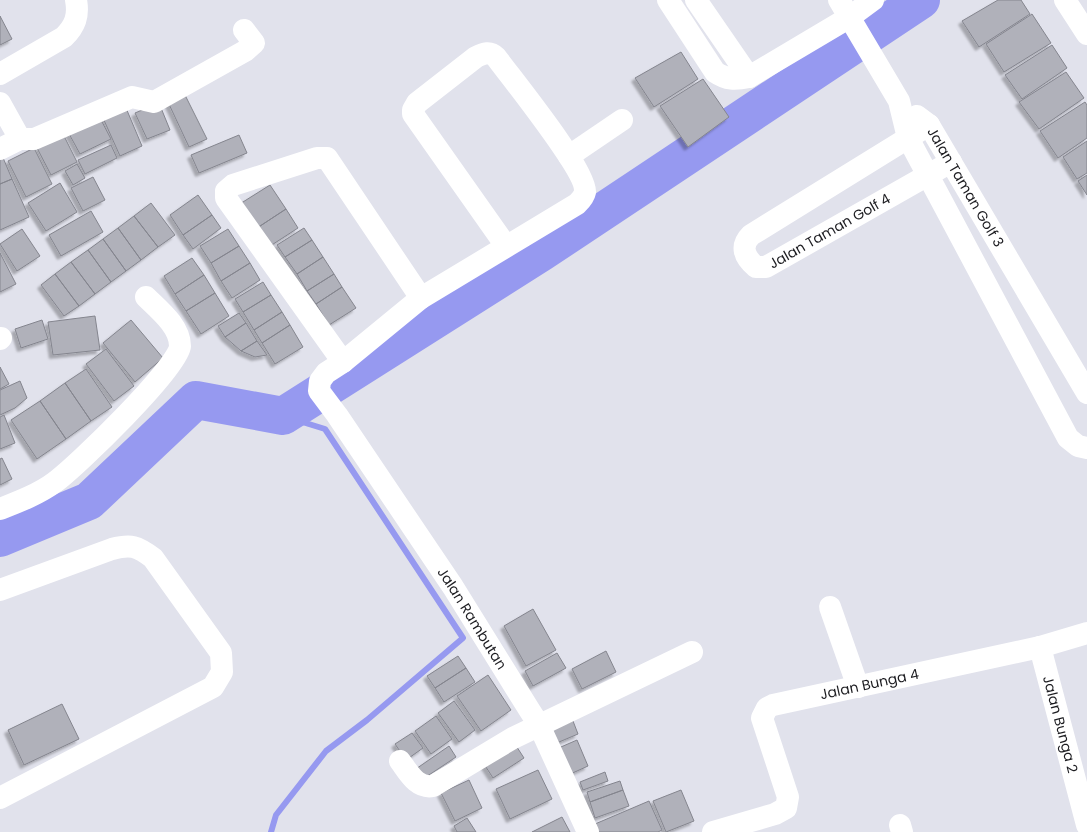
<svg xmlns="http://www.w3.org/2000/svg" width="1087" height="832" viewBox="0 0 1087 832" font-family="Poppins,sans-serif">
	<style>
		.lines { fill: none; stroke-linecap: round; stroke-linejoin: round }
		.stream { stroke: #9699f0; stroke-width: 6 }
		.river { stroke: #9699f0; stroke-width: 38 }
		.building { fill: #b0b1ba; stroke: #84858e; filter: url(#shadow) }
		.minor { stroke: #fff; stroke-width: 22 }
		.labels { text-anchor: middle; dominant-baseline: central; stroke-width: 3.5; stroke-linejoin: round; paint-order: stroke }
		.street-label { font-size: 14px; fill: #1c1c20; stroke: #fff }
	</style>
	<defs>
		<filter id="shadow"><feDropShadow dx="-3.5" dy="3.5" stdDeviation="1" flood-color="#0004"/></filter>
	</defs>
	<rect width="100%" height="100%" fill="#e1e2ec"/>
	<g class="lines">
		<path class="stream" d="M271 832 276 815 326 751 367 720 463 638 325 429 283 416"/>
		<path class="river" d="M0 538 89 501 196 400 283 416 542 252 921 0"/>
	</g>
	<path class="building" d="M998 0H1021L1030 14 979 47 962 21Z
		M1032 14 1051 43 1004 72 986 44Z
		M0 16 12 39 0 45Z
		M1052 45 1067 68 1022 99 1005 75Z
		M681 52 698 79 654 107 635 78Z
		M1066 72 1084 98 1039 129 1019 102Z
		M703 79 729 117 688 147 660 106Z
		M183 91 207 139 189 147 167 100Z
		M1085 102 1087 105V138L1058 158 1040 131Z
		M159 103 170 130 147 139 135 113Z
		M126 108 142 146 120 156 103 118Z
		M99 116 111 139 80 154 68 132Z
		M63 134 77 162 51 175 37 148Z
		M239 135 247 153 199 173 191 155Z
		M1087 141V173L1077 179 1063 157Z
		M111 145 117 158 85 174 78 160Z
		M34 148 52 184 26 197 8 161Z
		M1 153 12 179 0 184V154Z
		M77 164 85 178 73 185 65 171Z
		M1087 175V195L1078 181Z
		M93 177 105 200 83 211 71 188Z
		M12 179 29 217 0 230V184Z
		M60 183 77 212 46 231 28 203Z
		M270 185 286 209 251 232 235 207Z
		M198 195 212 215 183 235 170 215Z
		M151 203 175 235 158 247 134 216Z
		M286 209 298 228 264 250 251 232Z
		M91 211 103 232 61 256 49 235Z
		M212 215 221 228 193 249 183 235Z
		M134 216 158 247 141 260 118 228Z
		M118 228 141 260 126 271 103 239Z
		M304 228 312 240 285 257 277 245Z
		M22 229 40 256 17 271 0 244Z
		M228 229 239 246 211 263 200 246Z
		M103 239 126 271 111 282 88 250Z
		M312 240 323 257 297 274 285 257Z
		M239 246 250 263 221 281 211 263Z
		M88 250 111 282 95 294 71 262Z
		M0 253 16 284 0 292Z
		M323 257 334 274 307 291 297 274Z
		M192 258 204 275 175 294 164 276Z
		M71 262 95 294 79 306 55 274Z
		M250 263 260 280 232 298 221 281Z
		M55 274 79 306 64 316 41 285Z
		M334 274 342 287 316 304 307 291Z
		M204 275 215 293 186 311 175 294Z
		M263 282 271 295 243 312 235 299Z
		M342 287 356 308 329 325 316 304Z
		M215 293 229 316 201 334 186 311Z
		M271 295 282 312 254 330 243 312Z
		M282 312 290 325 262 343 254 330Z
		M239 313 246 323 225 337 218 326Z
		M95 316 100 350 53 355 48 322Z
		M42 320 48 339 21 348 15 329Z
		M131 320 163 358 135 382 103 343Z
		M246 323 257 341 241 351 225 337Z
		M290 325 303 347 275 364 262 343Z
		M257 341 267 355 255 357 241 351Z
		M106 349 134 386 114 401 86 364Z
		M0 367 9 384 0 389Z
		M86 369 112 407 91 421 65 383Z
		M20 381 27 398 15 408 0 415V390Z
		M65 383 91 421 66 439 40 401Z
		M40 401 66 439 37 459 11 420Z
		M4 415 15 443 0 449V417Z
		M2 458 12 479 0 485V459Z
		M533 609 556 650 526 666 504 626Z
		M606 651 616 672 582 689 572 669Z
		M557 653 566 668 533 686 525 671Z
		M458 656 466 668 435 688 427 676Z
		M466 668 475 682 444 702 435 688Z
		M488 675 511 710 481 731 457 696Z
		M454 701 475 730 459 742 438 713Z
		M62 704 79 739 24 765 8 730Z
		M436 716 452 739 431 754 415 731Z
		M573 721 578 734 552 745 546 731Z
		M412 733 423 748 406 760 395 744Z
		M577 740 588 766 566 776 554 750Z
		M513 741 524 758 493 778 482 761Z
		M449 746 456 757 420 781 413 771Z
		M538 770 552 799 510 819 496 789Z
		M605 772 608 781 583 790 580 782Z
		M469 780 482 808 455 821 441 793Z
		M620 781 623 790 590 802 587 792Z
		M623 790 629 806 595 818 590 802Z
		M681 790 694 821 666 832 653 801Z
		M649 801 662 830 658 832H598L595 824Z
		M562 817 570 832H532Z
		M467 818 476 832H457L454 826Z"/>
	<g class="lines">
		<g class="minor">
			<path d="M668 0 715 72C727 80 735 80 749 77L696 0"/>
			<path d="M839 0 899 101 908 138 1068 438 1078 446 1087 448"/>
			<path d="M1065 0 1087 34"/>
			<path d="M0 74 64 37C75 26 79 16 76 0"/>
			<path d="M749 77 850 17 873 0"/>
			<path d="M0 103 20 139"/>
			<path id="s1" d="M917 116 929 125 1087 393"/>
			<path id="s2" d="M929 125 751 235C740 246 744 257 756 267H766L951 162"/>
			<path d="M0 149 20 139H34L132 97 154 102 245 51 254 43 244 30"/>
			<path d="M569 156 622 120"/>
			<path id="s3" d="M506 246 413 114V110L417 103 476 57C484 53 490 51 496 57 512 79 587 171 585 192 584 197 580 201 577 204L421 298 343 362 326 373 320 381 319 391 337 415 453 587 530 711 539 725 588 832"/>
			<path d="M0 339 1 338"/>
			<path d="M343 362 226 198V191L233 185 317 158H327L421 298"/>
			<path d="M0 509C18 502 39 494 55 482 76 467 179 367 180 346 180 326 158 309 146 297"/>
			<path d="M0 590 112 549C131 544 137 546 153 558L221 653 222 672 213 687 0 798"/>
			<path d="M830 607 858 687"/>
			<path id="s4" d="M1040 647 1087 825"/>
			<path d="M400 761C409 773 417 789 433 786L513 738 692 652"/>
			<path d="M900 825 902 832"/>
			<path id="s5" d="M713 832 775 814 786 808 788 797 762 718 767 708 773 705 1040 647 1087 633"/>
		</g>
	</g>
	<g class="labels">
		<g class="street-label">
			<text stroke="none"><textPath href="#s1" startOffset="87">Jalan Taman Golf 3</textPath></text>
			<text stroke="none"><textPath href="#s2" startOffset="330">Jalan Taman Golf 4</textPath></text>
			<text stroke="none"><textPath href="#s3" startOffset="1045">Jalan Rambutan</textPath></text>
			<text stroke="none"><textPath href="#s5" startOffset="288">Jalan Bunga 4</textPath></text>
			<text stroke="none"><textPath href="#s4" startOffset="80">Jalan Bunga 2</textPath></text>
		</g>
	</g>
</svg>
